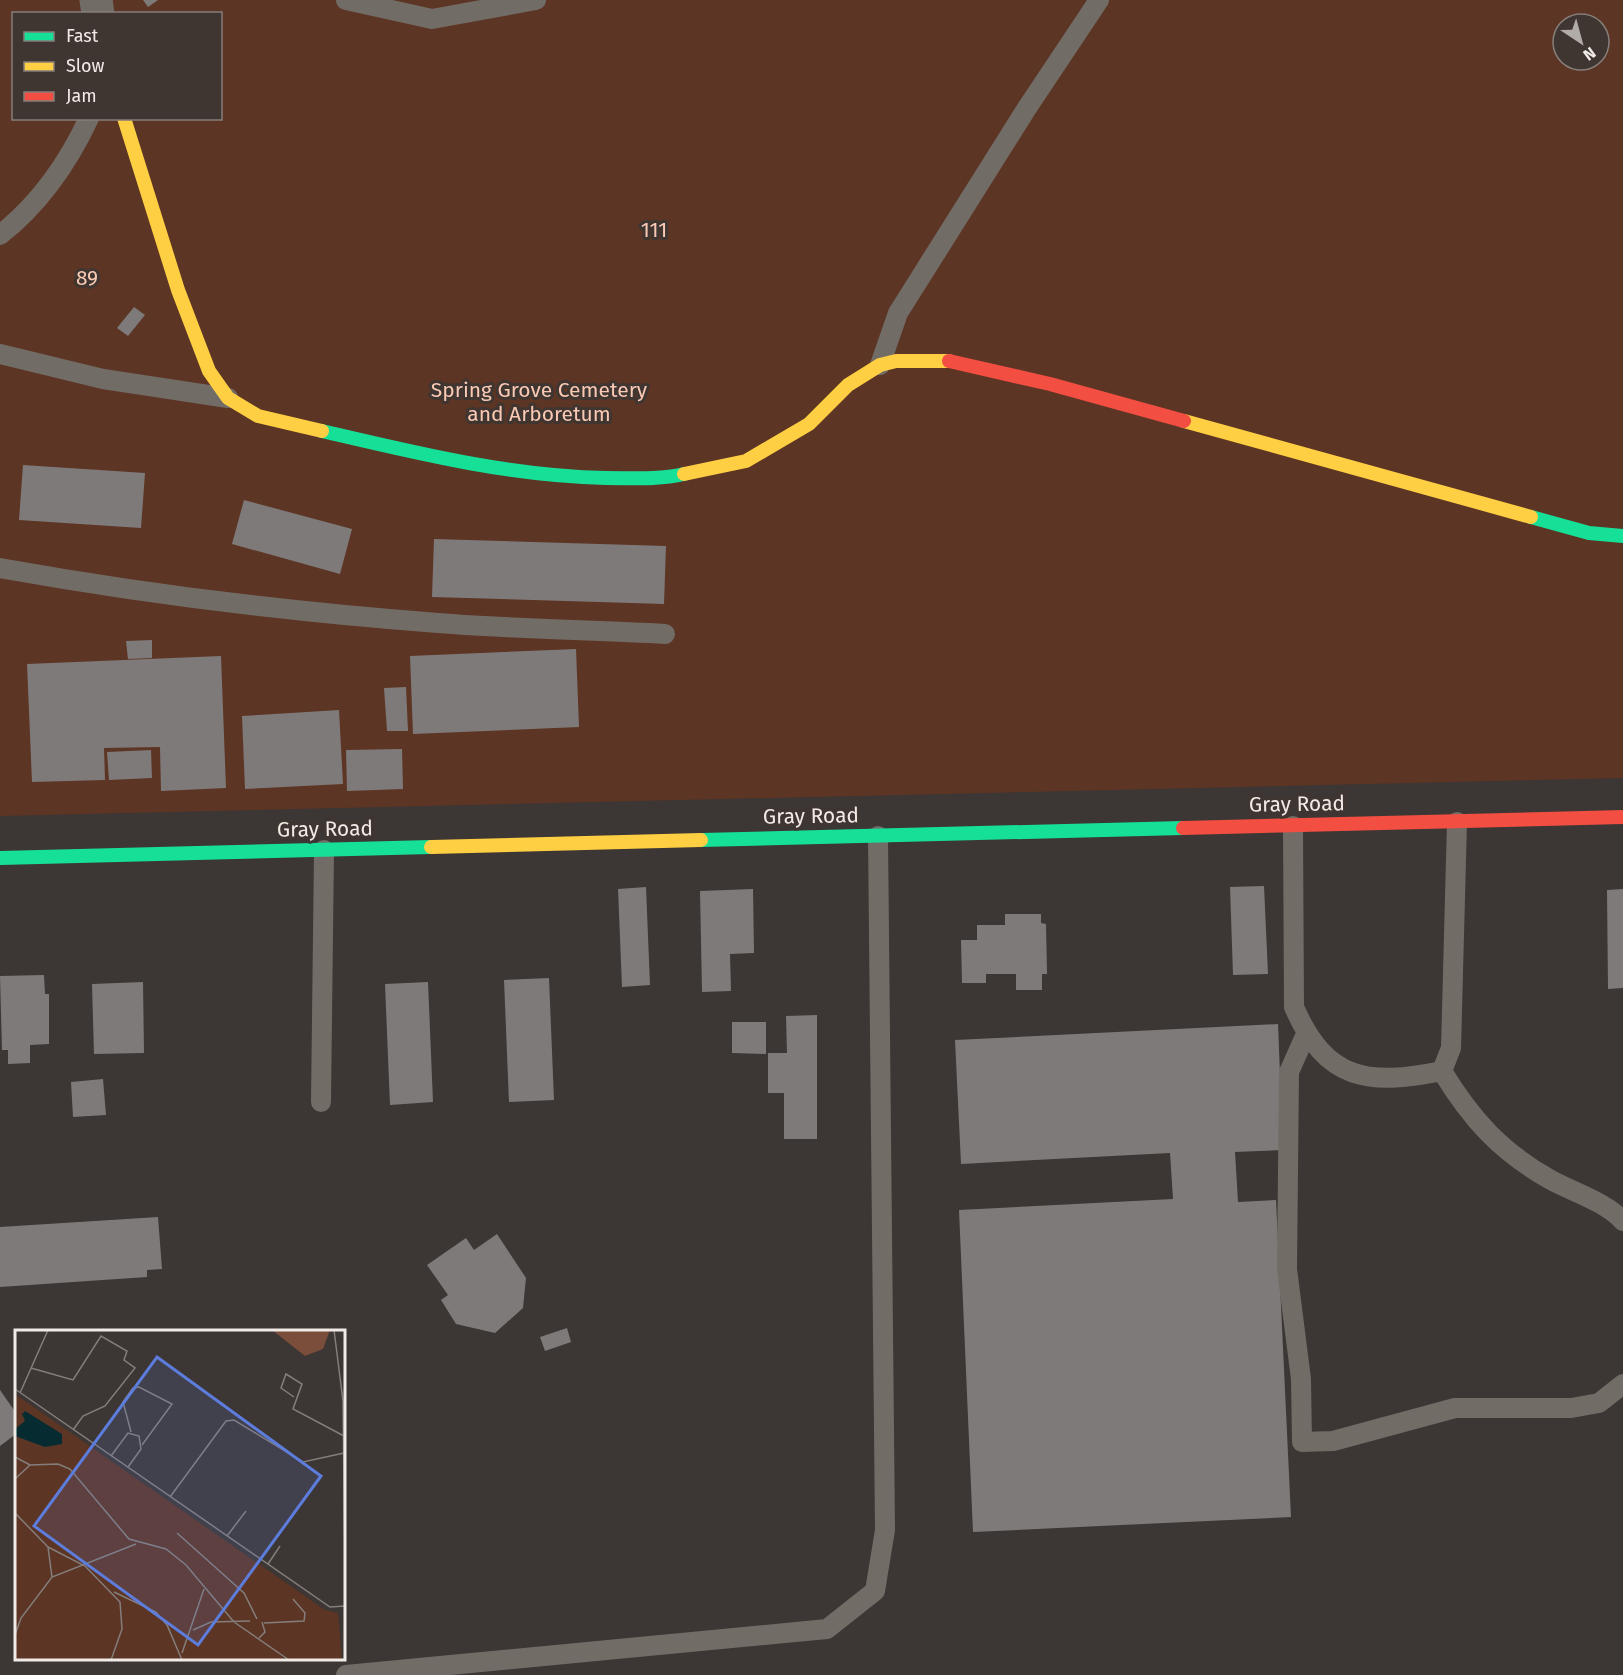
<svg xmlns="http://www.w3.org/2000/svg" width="1623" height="1675" viewBox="0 0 1623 1675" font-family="'Fira Sans',sans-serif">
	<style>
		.green { fill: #5d3524; fill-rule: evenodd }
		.building { fill: #7f7a7a }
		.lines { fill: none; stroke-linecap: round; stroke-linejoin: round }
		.lane { stroke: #726c67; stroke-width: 20 }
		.street { stroke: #726c67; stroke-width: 33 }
		.fast { stroke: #16e098; stroke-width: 14 }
		.slow { stroke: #ffcf43; stroke-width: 14 }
		.jam { stroke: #f24e42; stroke-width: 14 }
		.labels { text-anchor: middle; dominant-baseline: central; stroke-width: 6; stroke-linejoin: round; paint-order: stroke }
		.park-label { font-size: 21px; fill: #fac9b4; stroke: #3f3531 }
		.street-label { font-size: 21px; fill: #f1ebe8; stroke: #3f3531 }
		.inset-road { fill: none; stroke: #847e7c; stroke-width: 1.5 }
		.view { fill: #5d7ddd; fill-opacity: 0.15; stroke: #5d7ddd; stroke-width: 3 }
		.inset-edge { fill: none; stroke: #f1ebe8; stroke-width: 3 }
	</style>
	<rect width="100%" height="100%" fill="#3c3634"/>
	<path class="green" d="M0 0H1623V778L0 816ZM14 14H220V118H14ZM1563 24H1599V60H1563Z"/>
	<path class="building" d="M143 0H158L148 7Z
		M134 307 145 315 128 336 117 328Z
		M23 465 145 473 141 528 19 520Z
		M244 500 352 529 340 574 232 544Z
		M434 539 666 546 664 604 432 597Z
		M152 640V658L128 659 126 641Z
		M576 649 579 727 413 734 410 656Z
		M221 656 226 788 161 791 160 747 104 748 105 780 32 782 27 664Z
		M406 687 408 731H387L384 688Z
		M339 710 343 784 245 789 242 716Z
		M402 749 403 789 347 791 346 750Z
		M151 750 152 778 109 780 107 752Z
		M1264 886 1268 974 1233 975 1230 887Z
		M646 887 650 985 622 987 618 889Z
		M753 889 754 953 730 954 731 991 702 992 700 891Z
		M1623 889V988L1608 989 1607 890Z
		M1005 914H1041V923L1046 924 1047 974H1042V990H1016V974H986V983H962L961 940H977V925H1005Z
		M44 975 45 994H49V1044L30 1045V1063L8 1064V1050H2L0 976Z
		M549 978 554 1100 509 1102 504 980Z
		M143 982 144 1053 94 1054 92 984Z
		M428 982 433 1102 390 1105 385 984Z
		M817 1015V1139H784V1093H768V1053H787L786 1016Z
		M732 1022H766V1054L732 1053Z
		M1278 1024 1283 1150 1235 1152 1238 1202 1276 1200 1291 1517 973 1532 959 1210 1173 1199 1170 1153 961 1164 955 1040Z
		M103 1079 106 1115 73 1117 71 1082Z
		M158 1217 162 1269 147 1270V1277L0 1287V1227Z
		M497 1234 526 1278 523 1308 495 1333 456 1324 441 1300 448 1295 427 1265 466 1238 474 1250Z
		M567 1328 571 1342 545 1351 540 1337Z
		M0 1390 16 1413V1434L0 1446Z"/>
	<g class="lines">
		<path class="lane" d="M346 0 432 19 536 0
			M0 235C38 205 68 163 89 118
			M0 354 103 379 228 398
			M880 365 898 313 1027 108 1099 0
			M0 568C145 594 291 612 438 623 513 629 589 630 665 634
			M1293 826 1294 1007C1326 1081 1368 1086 1442 1071L1451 1048 1457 822
			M1306 1034 1289 1072 1287 1269 1301 1379 1302 1442 1333 1441 1455 1408H1571L1599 1403 1623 1384
			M1442 1071C1471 1119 1501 1152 1551 1180 1573 1192 1606 1202 1623 1221
			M321 1102 324 850
			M346 1675 827 1629 875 1591 885 1530 878 836"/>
		<path class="street" d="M96 0 98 14"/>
		<path class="fast" d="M322 431C416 453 509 476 606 478 633 478 658 480 684 474
			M1531 517 1589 533 1623 536
			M701 840 1183 828
			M0 858 431 847"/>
		<path class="slow" d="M124 118 178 290 209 371 228 398 258 416 322 431
			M1184 421 1531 517
			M684 474 746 461 809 424 848 385 880 365 896 361H949
			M431 847 701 840"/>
		<path class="jam" d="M949 361 1050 384 1184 421
			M1183 828 1623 817"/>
	</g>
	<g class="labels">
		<g class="park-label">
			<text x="654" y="230">111</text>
			<text x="87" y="278">89</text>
			<text x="539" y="390">Spring Grove Cemetery<tspan x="539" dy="24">and Arboretum</tspan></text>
		</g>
		<g class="street-label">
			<text transform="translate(1297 804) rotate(-1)">Gray Road</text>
			<text transform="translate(811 816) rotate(-1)">Gray Road</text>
			<text transform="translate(325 829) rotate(-1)">Gray Road</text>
		</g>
	</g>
	<g transform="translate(15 1330)">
		<rect width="330" height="330" fill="#3c3634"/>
		<path d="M0 64 310 280 323 283 327 330H0Z" fill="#5d3524"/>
		<path d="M257 0H315L308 19 290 26Z" fill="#7a4e3b"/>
		<path d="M10 81 47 104V114L30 117 0 106V99L10 91 7 84Z" fill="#062c31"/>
		<path class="inset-road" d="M319 0 328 71 330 236M16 38 58 50 86 6 112 21 109 30 120 38 90 76 68 86 58 100M0 59 315 277 330 276M5 63 33 0M279 67 266 58 271 44 287 54 278 79 329 106M116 102 108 72 118 58 124 57 157 74 127 115M96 126 113 103 124 106 126 119 113 137M0 127 15 135 43 134 55 139 114 209 151 219 171 235 219 292 274 330M0 149 15 135M155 167 211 91 219 90 288 132 329 123M0 183 33 217 37 247M162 203 229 263 242 289M212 206 231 181M33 217 70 236 105 272 107 299 96 330M253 234 265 216M99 262 141 282 152 295 167 330M249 293 289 291 290 283 278 269M178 300 196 292 235 291M0 305 6 288 37 247 121 214M244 308 250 302 247 292M167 323 189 259"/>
		<path class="view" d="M142 27 306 146 183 315 19 196Z"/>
		<rect width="330" height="330" class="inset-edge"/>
	</g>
	<rect x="12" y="12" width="210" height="108" fill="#3f3531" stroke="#867e7a" stroke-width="1.5"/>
	<rect x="24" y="32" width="30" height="9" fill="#16e098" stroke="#867e7a" stroke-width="1.5"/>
	<text x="66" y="42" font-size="18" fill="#f1ebe8">Fast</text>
	<rect x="24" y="62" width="30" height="9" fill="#ffcf43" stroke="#867e7a" stroke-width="1.5"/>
	<text x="66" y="72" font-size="18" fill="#f1ebe8">Slow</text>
	<rect x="24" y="92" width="30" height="9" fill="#f24e42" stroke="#867e7a" stroke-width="1.5"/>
	<text x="66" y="102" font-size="18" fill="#f1ebe8">Jam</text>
	<g transform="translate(1581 42) rotate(144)"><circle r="28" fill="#3f3531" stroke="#867e7a" stroke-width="1.5"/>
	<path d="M0-4.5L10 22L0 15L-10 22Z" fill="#b2aca9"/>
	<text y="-9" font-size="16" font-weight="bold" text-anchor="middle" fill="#f1ebe8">N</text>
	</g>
</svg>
